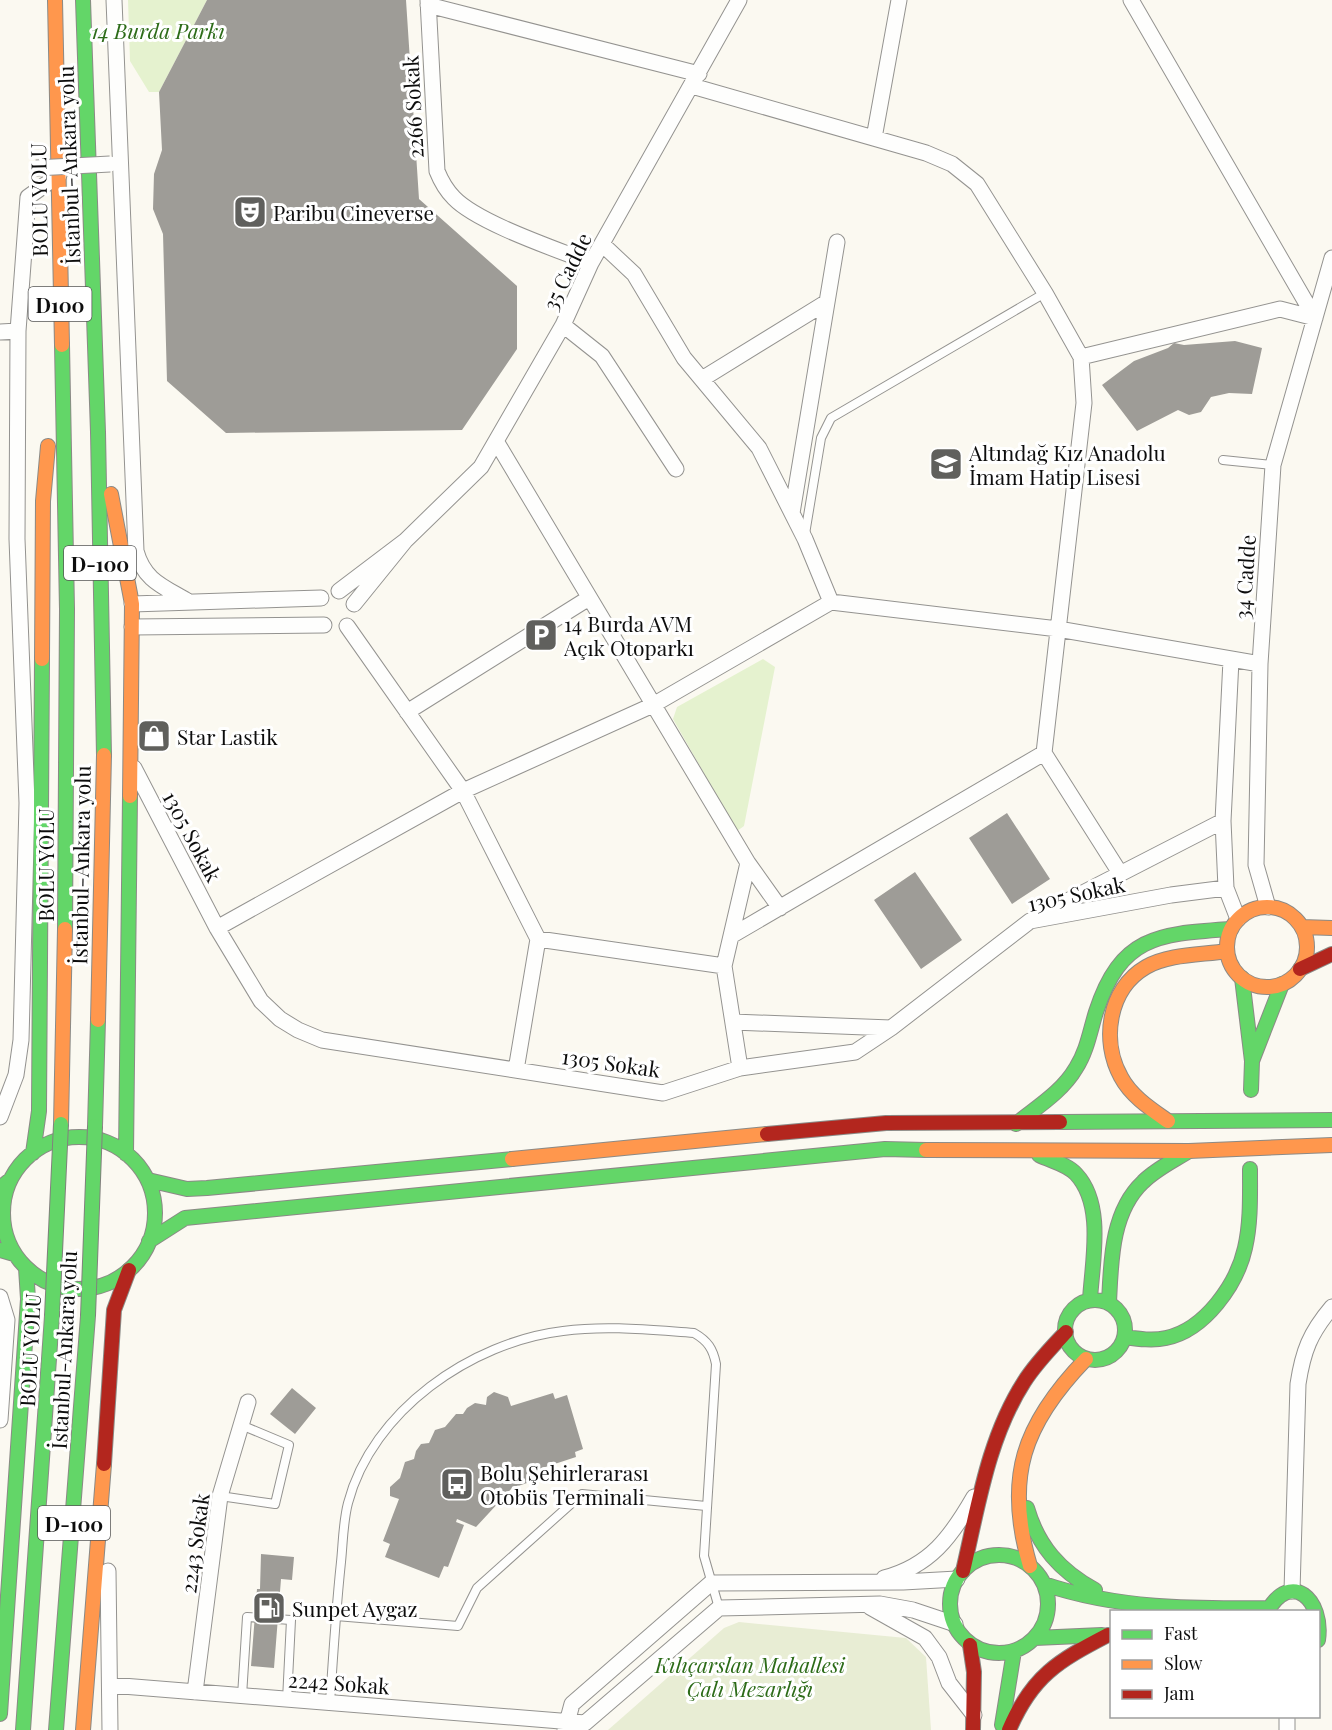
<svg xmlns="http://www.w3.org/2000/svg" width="1332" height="1730" viewBox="0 0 1332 1730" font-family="'Playfair Display',serif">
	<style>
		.green { fill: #e5f2cf }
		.cemetery { fill: #e8edd4 }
		.building { fill: #9e9c97 }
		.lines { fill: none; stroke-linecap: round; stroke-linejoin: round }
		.lane-casing { stroke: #949390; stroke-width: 10 }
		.street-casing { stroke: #949390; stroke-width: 17 }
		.fast-casing { stroke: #8b8a86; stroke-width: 16 }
		.slow-casing { stroke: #8b8a86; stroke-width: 16 }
		.jam-casing { stroke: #8b8a86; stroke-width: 16 }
		.lane { stroke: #fefefd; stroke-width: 8 }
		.street { stroke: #fefefd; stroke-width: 15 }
		.fast { stroke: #63d668; stroke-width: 14 }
		.slow { stroke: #ff974d; stroke-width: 14 }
		.jam { stroke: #b3261e; stroke-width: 14 }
		.street-bridge-casing { stroke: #949390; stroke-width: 17; stroke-linecap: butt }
		.fast-bridge-casing { stroke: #81817d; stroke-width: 16; stroke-linecap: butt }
		.street-bridge { stroke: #fefefd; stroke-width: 15 }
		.fast-bridge { stroke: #63d668; stroke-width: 14 }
		.labels { text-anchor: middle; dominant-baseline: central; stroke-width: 6; stroke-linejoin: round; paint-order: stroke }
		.shield { fill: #fff; stroke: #565656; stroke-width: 1.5 }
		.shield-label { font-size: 20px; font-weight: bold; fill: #0d0d0d }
		.park-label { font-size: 21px; font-style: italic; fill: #2c6b18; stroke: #fff }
		.street-label { font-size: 21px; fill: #0d0d0d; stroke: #fff }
		.poi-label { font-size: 21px; fill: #0d0d0d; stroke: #fff; text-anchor: start }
	</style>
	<rect width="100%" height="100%" fill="#fbf9f1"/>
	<path class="green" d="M128 0H207L159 92H149L130 61Z
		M763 659 775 667 744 826 737 831 673 719 677 707Z"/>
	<path class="cemetery" d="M739 1622 906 1638 926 1657 931 1730H608L724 1628Z"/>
	<path class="building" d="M207 0H406L419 199 517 286V349L462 430 226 433 167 381 163 234 153 209 154 174 162 150 159 92Z
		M1235 341 1262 348 1252 394 1229 393 1211 397 1201 412 1189 415 1178 410 1137 431 1102 385 1134 361 1168 348 1174 343 1184 345Z
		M1007 813 1050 879 1012 904 969 838Z
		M915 872 962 940 921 969 874 900Z
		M292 1388 316 1408 295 1434 270 1414Z
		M494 1392 508 1397 511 1406 553 1393 555 1399 567 1395 583 1449 575 1452 576 1457 527 1473 530 1482 512 1488 476 1527 457 1519 456 1522 464 1525 448 1567 444 1566 439 1578 385 1557 390 1544 383 1541 399 1499 390 1496V1487L400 1478 405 1462 414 1459 416 1451 421 1444 429 1443 435 1430 445 1427 456 1414H463L467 1408 475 1403 486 1405 487 1397Z
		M261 1554 294 1557 292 1580 281 1579 274 1668 251 1666 257 1589H260Z"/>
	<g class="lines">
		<g class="lane-casing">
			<path id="lane" d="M1223 460 1273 465
				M805 534 821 438 831 418 1045 293
				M220 1496 275 1504 289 1445 241 1425
				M336 1616 458 1626 477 1588 582 1494 706 1506
				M242 1696 247 1617 291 1620 287 1700
				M330 1703C333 1656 336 1609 341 1562 343 1543 343 1522 348 1503 372 1411 471 1342 563 1331 607 1325 651 1330 694 1333 708 1341 713 1349 716 1364L704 1556 719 1608"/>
		</g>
		<g class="street-casing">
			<path id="street" d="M114 0 136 551C144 580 162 586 186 600
				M428 0 437 171C441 181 446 190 454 198 478 223 556 249 591 263
				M1131 0 1315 318
				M428 5 699 74
				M692 86 926 153 952 164 977 184 1045 293 1081 357 1084 403 1044 753 731 936
				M874 138 899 0
				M602 244 634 274 684 358 759 448 805 539 831 602
				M563 325 602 356 676 469
				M0 332 18 331
				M1081 357 1280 309 1315 318
				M702 379 827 302
				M496 441 748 863 780 908
				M792 513 837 242
				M405 541 481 467 563 325 591 263 739 0
				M339 591 405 541 354 604
				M132 604 321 598
				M347 626 463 791 538 939 516 1070
				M132 627 324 625
				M1231 660 1223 821 1226 888 1238 919
				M407 712 589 598
				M1044 753 1120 873
				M134 768 217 928 261 1001 280 1019 298 1030 322 1040 663 1093 740 1068 855 1052 891 1028 1030 921 1171 895 1226 888
				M1268 907 1256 865 1260 664 1273 465 1332 258
				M1042 914 1223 821
				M217 928 463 791 653 705 831 602 1058 629 1260 664
				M538 939 724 966
				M733 1022 891 1028
				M740 1068 724 966 748 863
				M0 1117 16 1075 21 1040 27 803 17 539 18 331 28 197 59 175
				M0 1297 7 1320 0 1420
				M108 1571 110 1730
				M884 1578C930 1566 951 1537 974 1497
				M1292 1591 1298 1384C1303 1351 1310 1333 1332 1307
				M870 1607 925 1638 939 1657 949 1683 974 1715
				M110 1685 585 1723 719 1608 880 1604 913 1610 955 1624
				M195 1692 220 1496 248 1402
				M565 1730 572 1704 711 1583 903 1582 957 1579
				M1287 1730V1716"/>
		</g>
		<g class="fast-casing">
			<path id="fast" d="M83 0 98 432 104 755
				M62 345 67 609 65 929
				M1242 978 1252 1061 1282 984
				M1251 1090 1252 1061
				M1060 1122 1332 1120
				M1016 1124C1037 1107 1062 1092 1076 1068 1087 1051 1090 1031 1096 1012 1121 935 1159 934 1231 929
				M95 1126 98 1020
				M3 1213a76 76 0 1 1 152 0a76 76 0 1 1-152 0Z
				M33 1153 39 1111 42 659
				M126 1154 130 796
				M1039 1155C1051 1161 1067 1164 1076 1174 1105 1205 1092 1262 1090 1300
				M148 1180 187 1189 207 1188 512 1159
				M0 1188 10 1180
				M149 1241 185 1218 885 1149 926 1150
				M0 1250 14 1254
				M1065 1330a30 30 0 1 1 60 0a30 30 0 1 1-60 0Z
				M1109 1303C1111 1262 1111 1212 1143 1182 1156 1169 1173 1161 1189 1151
				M1125 1337C1139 1339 1153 1341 1166 1338 1205 1330 1237 1284 1245 1248 1251 1222 1250 1195 1250 1169
				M1027 1508C1038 1546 1060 1571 1095 1590
				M950 1604a49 49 0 1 1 98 0a49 49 0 1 1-98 0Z
				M1044 1584C1118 1609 1191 1609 1268 1608
				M1267 1612C1291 1569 1324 1600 1318 1640
				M1035 1638 1102 1635
				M0 1714 28 1299 26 1268
				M1002 1725 1014 1651
				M23 1730 52 1316
				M56 1730 88 1316"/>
		</g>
		<g class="slow-casing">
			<path id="slow" d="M55 0 62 345
				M111 494 132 604 130 796
				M42 659 43 501 48 446
				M1227 947a40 40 0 1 1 80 0a40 40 0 1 1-80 0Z
				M1302 927 1332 928
				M98 1020 104 755
				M1168 1121C1151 1109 1131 1096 1121 1077 1101 1041 1108 989 1146 967 1169 954 1201 955 1227 951
				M61 1124 65 929
				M926 1150 1189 1151 1332 1145
				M512 1159 767 1134
				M1030 1566C1004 1478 1023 1424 1086 1359
				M83 1730 104 1464"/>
		</g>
		<g class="jam-casing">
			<path id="jam" d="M1300 969 1332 954
				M767 1134 886 1123 1060 1122
				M104 1464 114 1310 129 1270
				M963 1571C978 1507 988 1438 1024 1382 1036 1363 1051 1348 1066 1332
				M970 1645 974 1672 973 1730
				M1009 1730C1032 1676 1058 1661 1108 1635"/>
		</g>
		<use href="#lane" class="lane"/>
		<use href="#street" class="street"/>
		<use href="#fast" class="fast"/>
		<use href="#slow" class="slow"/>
		<use href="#jam" class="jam"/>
		<g class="street-bridge-casing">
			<path id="street-bridge" d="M36 168 110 164"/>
		</g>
		<g class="fast-bridge-casing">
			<path id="fast-bridge" d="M52 1316 61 1124
				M88 1316 95 1126"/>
		</g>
		<use href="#street-bridge" class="street-bridge"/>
		<use href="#fast-bridge" class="fast-bridge"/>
	</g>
	<defs>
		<g id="theatre-square" transform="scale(1.725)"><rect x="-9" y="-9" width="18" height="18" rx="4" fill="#60605d" stroke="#fff"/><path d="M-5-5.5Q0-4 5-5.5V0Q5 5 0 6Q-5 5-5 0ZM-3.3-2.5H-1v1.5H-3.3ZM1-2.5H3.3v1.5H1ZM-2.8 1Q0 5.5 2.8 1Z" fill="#fff"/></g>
		<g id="school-square" transform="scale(1.725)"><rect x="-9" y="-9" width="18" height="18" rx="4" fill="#60605d" stroke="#fff"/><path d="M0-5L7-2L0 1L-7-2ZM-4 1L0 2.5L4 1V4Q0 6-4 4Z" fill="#fff"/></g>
		<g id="parking-square" transform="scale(1.725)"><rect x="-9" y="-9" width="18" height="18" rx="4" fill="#60605d" stroke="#fff"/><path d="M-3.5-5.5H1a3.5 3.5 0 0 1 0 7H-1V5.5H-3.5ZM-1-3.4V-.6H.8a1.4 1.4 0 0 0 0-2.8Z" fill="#fff"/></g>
		<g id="shop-square" transform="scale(1.725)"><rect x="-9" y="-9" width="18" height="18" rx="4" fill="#60605d" stroke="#fff"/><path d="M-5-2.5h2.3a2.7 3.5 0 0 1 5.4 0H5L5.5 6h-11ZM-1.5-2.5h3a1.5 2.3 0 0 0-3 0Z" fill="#fff"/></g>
		<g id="bus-square" transform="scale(1.725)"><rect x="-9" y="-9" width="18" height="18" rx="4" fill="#60605d" stroke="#fff"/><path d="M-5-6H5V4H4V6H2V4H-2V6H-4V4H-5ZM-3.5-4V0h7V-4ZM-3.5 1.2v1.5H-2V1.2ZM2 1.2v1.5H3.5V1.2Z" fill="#fff"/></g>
		<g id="fuel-square" transform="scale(1.725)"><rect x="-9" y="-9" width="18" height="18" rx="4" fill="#60605d" stroke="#fff"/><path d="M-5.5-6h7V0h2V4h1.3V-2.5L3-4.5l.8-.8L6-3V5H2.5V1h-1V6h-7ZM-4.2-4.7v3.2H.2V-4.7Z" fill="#fff"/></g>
	</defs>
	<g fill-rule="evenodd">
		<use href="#theatre-square" x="250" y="212"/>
		<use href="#school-square" x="946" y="464"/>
		<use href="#parking-square" x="541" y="635"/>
		<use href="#shop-square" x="154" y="736"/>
		<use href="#bus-square" x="457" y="1484"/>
		<use href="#fuel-square" x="269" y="1608"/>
	</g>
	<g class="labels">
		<g class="shield">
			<rect x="28.5" y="287" width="63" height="34" rx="4.5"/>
			<rect x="64" y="546" width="72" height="34" rx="4.5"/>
			<rect x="38" y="1506" width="72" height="34" rx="4.5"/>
		</g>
		<g class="shield-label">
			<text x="60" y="304">D100</text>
			<text x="100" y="563">D-100</text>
			<text x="74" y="1523">D-100</text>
		</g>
		<g class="park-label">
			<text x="158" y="30">14 Burda Parkı</text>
			<text x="750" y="1664">Kılıçarslan Mahallesi<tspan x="750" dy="24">Çalı Mezarlığı</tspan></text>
		</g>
		<g class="street-label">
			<text transform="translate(412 107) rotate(-93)">2266 Sokak</text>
			<text transform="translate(68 165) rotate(-92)">İstanbul-Ankara yolu</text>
			<text transform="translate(38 200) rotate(-91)">BOLU YOLU</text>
			<text transform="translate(566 271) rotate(-64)">35 Cadde</text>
			<text transform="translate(1244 577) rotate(-86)">34 Cadde</text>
			<text transform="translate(193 836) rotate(62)">1305 Sokak</text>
			<text transform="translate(45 865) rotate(-90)">BOLU YOLU</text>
			<text transform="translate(80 865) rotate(-89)">İstanbul-Ankara yolu</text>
			<text transform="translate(1076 893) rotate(-12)">1305 Sokak</text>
			<text transform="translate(611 1062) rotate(8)">1305 Sokak</text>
			<text transform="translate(29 1350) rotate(-87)">BOLU YOLU</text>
			<text transform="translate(63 1350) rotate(-87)">İstanbul-Ankara yolu</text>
			<text transform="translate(194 1543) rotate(-82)">2243 Sokak</text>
			<text transform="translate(339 1682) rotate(4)">2242 Sokak</text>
		</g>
		<g class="poi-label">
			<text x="273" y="212">Paribu Cineverse</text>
			<text x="969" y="452">Altındağ Kız Anadolu<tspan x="969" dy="24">İmam Hatip Lisesi</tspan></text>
			<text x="564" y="623">14 Burda AVM<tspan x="564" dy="24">Açık Otoparkı</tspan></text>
			<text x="177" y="736">Star Lastik</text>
			<text x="480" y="1472">Bolu Şehirlerarası<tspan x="480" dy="24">Otobüs Terminali</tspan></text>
			<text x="292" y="1608">Sunpet Aygaz</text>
		</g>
	</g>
	<rect x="1110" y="1610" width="210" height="108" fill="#ffffff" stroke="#9e9e9e" stroke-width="1.5"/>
	<rect x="1122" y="1630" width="30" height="9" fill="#63d668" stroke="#9e9e9e" stroke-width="1.5"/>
	<text x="1164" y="1640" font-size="18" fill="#0d0d0d">Fast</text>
	<rect x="1122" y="1660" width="30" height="9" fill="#ff974d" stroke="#9e9e9e" stroke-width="1.5"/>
	<text x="1164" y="1670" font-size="18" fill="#0d0d0d">Slow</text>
	<rect x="1122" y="1690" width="30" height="9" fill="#b3261e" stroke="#9e9e9e" stroke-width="1.5"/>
	<text x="1164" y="1700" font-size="18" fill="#0d0d0d">Jam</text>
</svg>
